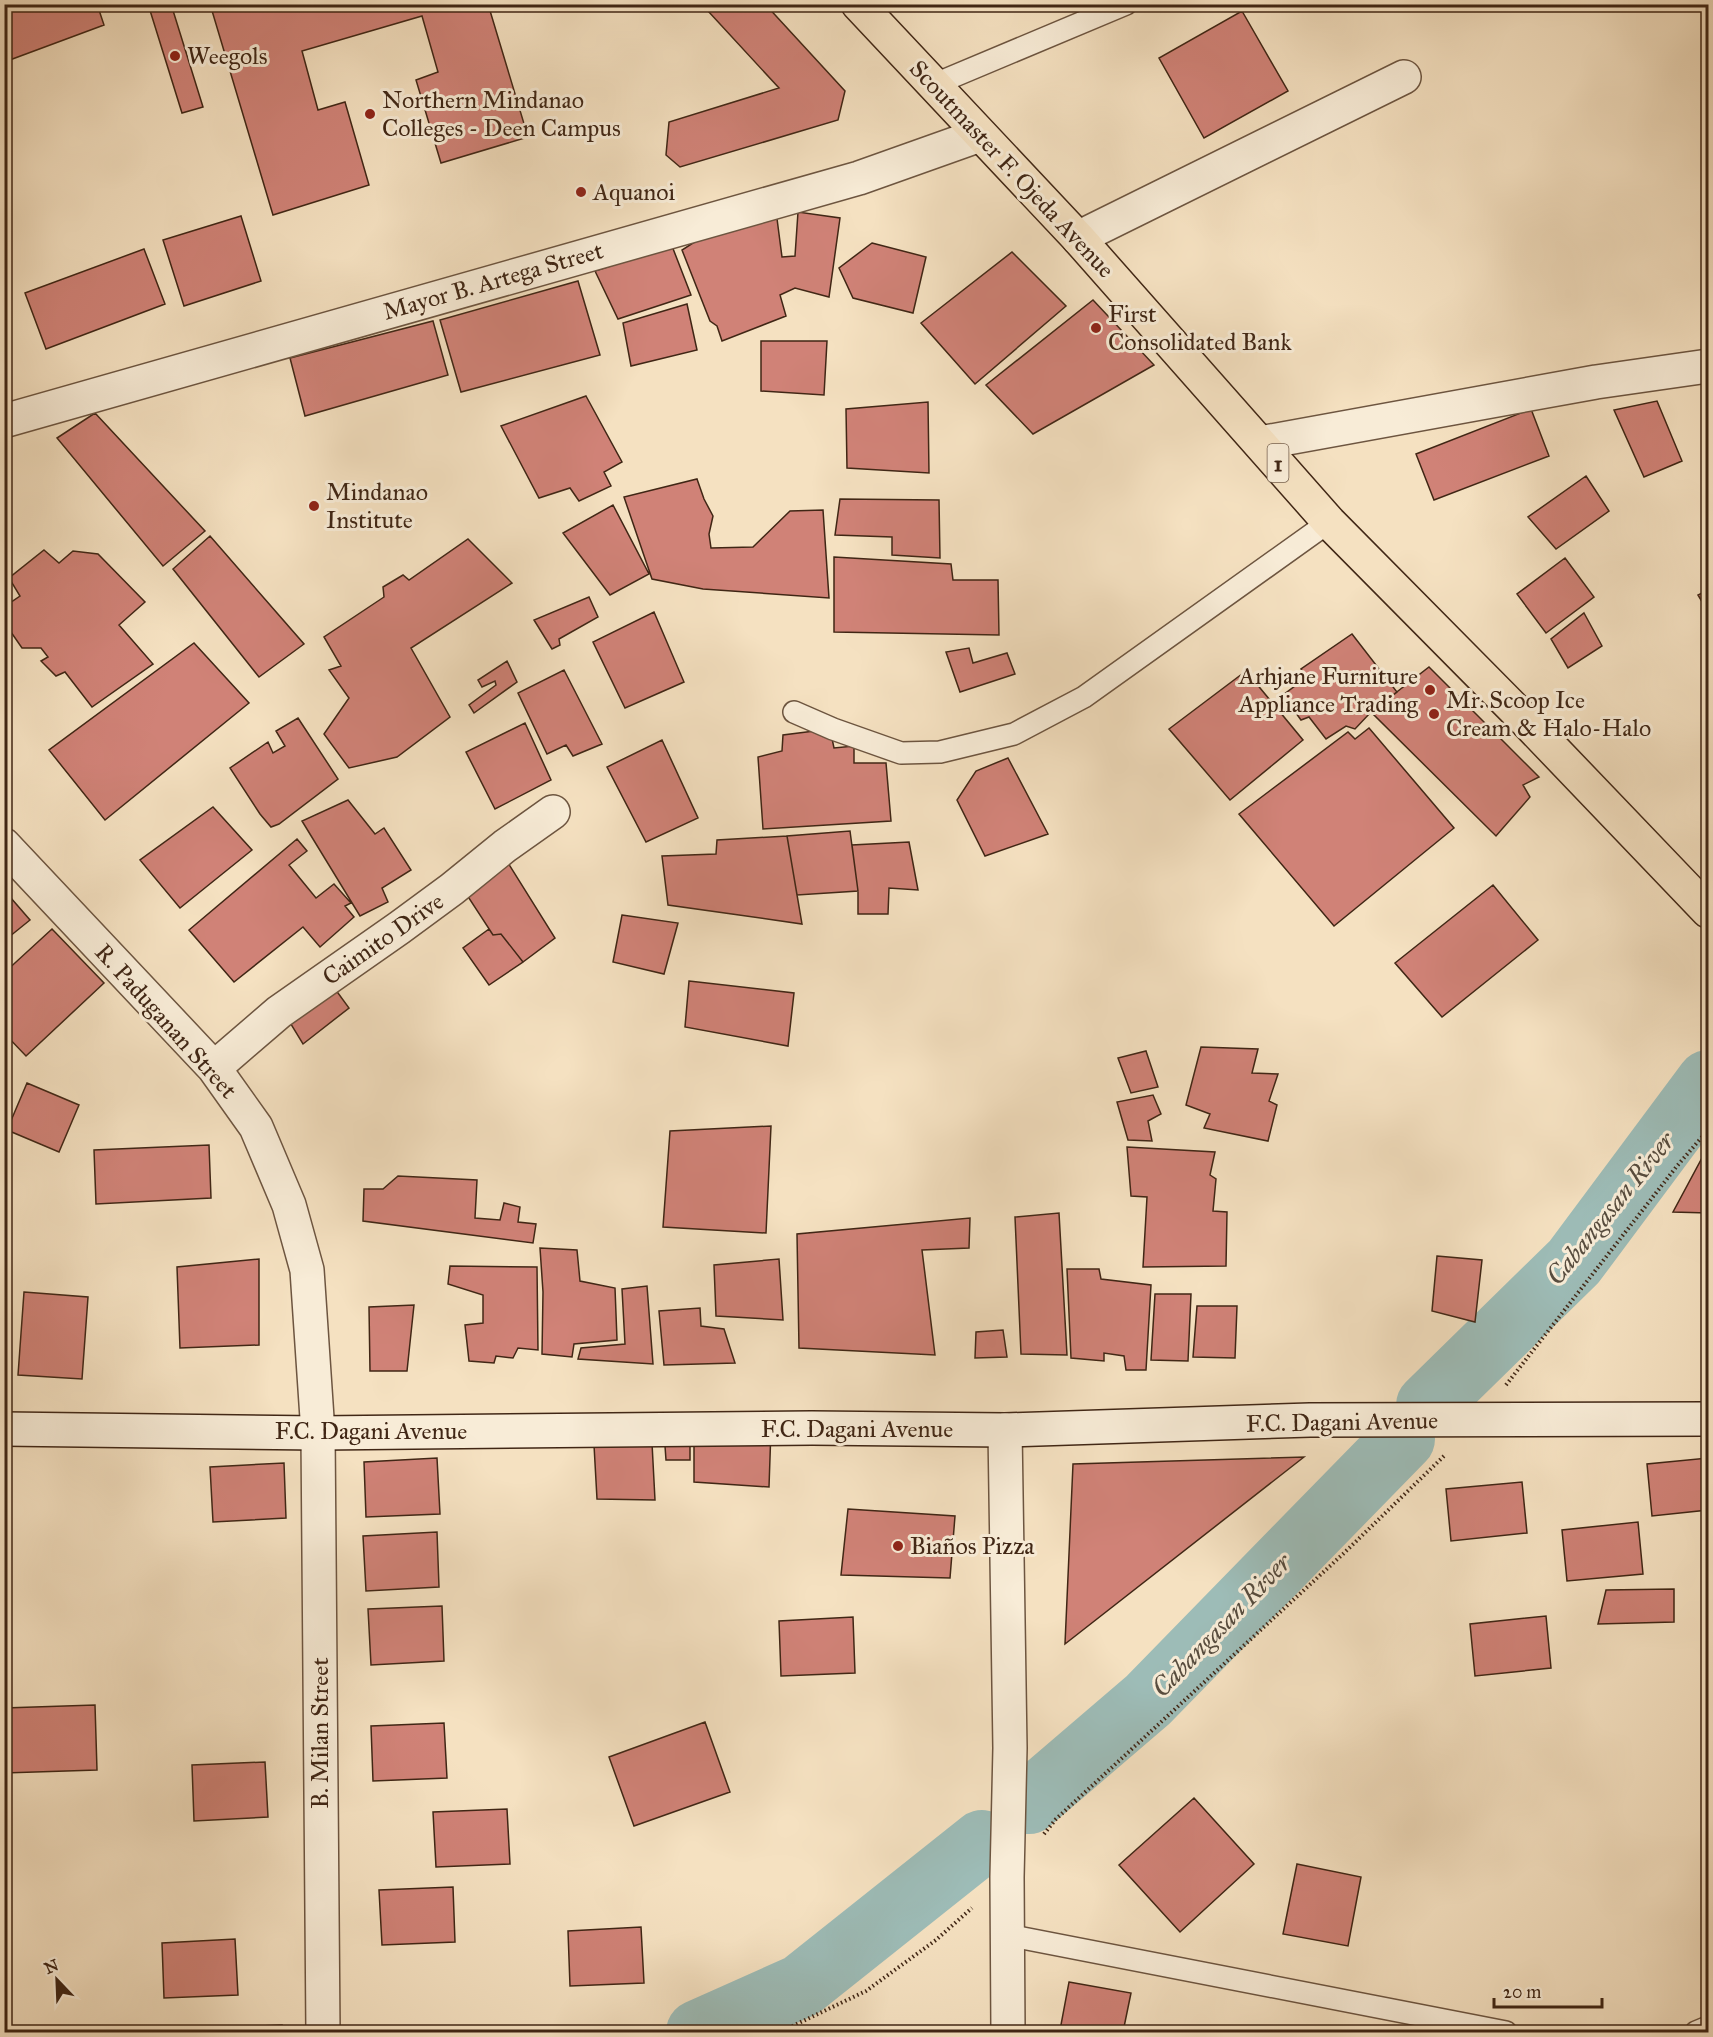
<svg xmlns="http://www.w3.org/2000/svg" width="1713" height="2037" viewBox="0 0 1713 2037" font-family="'IM FELL Great Primer',serif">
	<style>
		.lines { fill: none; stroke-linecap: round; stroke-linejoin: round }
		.river { stroke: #9dbcb7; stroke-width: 64 }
		.building { fill: #d08277; stroke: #402615; stroke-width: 1.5 }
		.lane-casing { stroke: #6d5540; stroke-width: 24 }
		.street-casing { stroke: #6d5540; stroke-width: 36 }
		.secondary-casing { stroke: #402615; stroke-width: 36 }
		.highway-casing { stroke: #402615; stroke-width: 36 }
		.path { stroke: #402615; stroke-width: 4; stroke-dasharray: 1.5 3; stroke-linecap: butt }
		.lane { stroke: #f8ecd7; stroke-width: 21 }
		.street { stroke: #f8ecd7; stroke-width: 33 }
		.secondary { stroke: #f8ecd7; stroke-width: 33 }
		.highway { stroke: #f5e1c1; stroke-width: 33 }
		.poi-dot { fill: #8f2418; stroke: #f8ecd7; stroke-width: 2 }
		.labels { text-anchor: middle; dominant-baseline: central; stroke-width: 6; stroke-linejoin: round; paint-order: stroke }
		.shield { fill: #f8ecd7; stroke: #77614f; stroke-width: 1.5 }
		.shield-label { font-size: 22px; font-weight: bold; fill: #402615 }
		.poi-label { font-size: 24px; fill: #402615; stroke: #f8ecd7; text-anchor: start }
		.street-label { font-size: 24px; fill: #402615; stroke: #f8ecd7 }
		.water-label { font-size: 26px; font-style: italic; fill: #574c3e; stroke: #f8ecd7 }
	</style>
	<rect width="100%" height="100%" fill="#f5e1c1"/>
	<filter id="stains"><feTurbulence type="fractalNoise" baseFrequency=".00333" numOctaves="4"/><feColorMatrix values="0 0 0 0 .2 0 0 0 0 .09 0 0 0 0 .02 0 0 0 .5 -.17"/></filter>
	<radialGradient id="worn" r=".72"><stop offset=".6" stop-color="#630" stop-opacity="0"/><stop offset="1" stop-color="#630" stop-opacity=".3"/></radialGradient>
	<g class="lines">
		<path class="river" d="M1428 1405 1574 1262 1708 1082
			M1029 1802 1148 1700 1403 1439
			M698 2032 801 1986 982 1842"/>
	</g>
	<path class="building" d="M4 4H97L104 25 7 61 4 55Z
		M148 4H171L203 107 182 113Z
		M210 4H488L528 137 441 163 416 80 438 72 422 16 302 51 318 110 345 102 369 185 273 215Z
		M723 4H765L845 91 838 120 680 167 666 155 669 122 779 88 708 11Z
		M1242 11 1288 91 1204 138 1159 58Z
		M776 211 782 257 795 256 798 212 840 218 829 297 795 288 780 295 786 316 722 341 717 326 710 321 682 250 707 234Z
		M241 216 261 281 184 306 163 240Z
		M872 243 926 257 913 313 853 298 839 268Z
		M672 246 691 295 618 319 595 271Z
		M144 249 165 304 46 349 25 293Z
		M1012 252 1066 306 975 384 921 323Z
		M578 281 600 355 461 392 440 320Z
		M1093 300 1154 365 1033 434 986 385Z
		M687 304 697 350 631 366 623 323Z
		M433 321 448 375 305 416 290 358Z
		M761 341H827L824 395 761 391Z
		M586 396 622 462 604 472 611 486 579 501 570 488 539 498 501 426Z
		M1657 401 1682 461 1644 477 1614 410Z
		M928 402 929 473 847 468 846 409Z
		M1531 409 1549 456 1434 500 1416 454Z
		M95 413 205 531 163 566 57 438Z
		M1586 476 1609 511 1556 549 1528 517Z
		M697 479 704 499 713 516 709 534 711 548 753 547 790 511 823 510 829 598 703 589 652 579 624 497Z
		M840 499 939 500 940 558 892 555V537L835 535Z
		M613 505 649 574 610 595 563 533Z
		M210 536 304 644 259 677 173 569Z
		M468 539 512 583 411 648 450 717 397 757 349 768 324 734 349 698 329 670 341 666 324 637 384 597 383 587 403 575 409 580Z
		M44 550 59 563 73 551 98 554 145 602 119 625 153 664 92 707 65 672 56 676 41 661 48 657 41 648H22L4 622V607L20 596 9 578Z
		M834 557 951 564 953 580H998L999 635 834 632Z
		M1565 558 1594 597 1546 633 1517 594Z
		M1708 590V612L1698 595Z
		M589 597 598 617 559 639 560 645 552 649 534 620Z
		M654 612 684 682 625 708 593 642Z
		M1584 613 1602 646 1568 668 1551 639Z
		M1352 634 1397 692 1371 712 1355 729 1346 726 1326 739 1309 717 1301 720 1283 695 1307 677 1301 669Z
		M194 643 249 703 105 820 49 750Z
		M969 648 973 663 1007 653 1015 674 960 692 946 652Z
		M507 661 517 682 474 713 469 705 496 685 495 681 482 687 478 680Z
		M1429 667 1539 777 1523 785 1530 797 1496 836 1371 712Z
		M564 670 602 744 573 756 566 745 547 754 518 693Z
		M1246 671 1303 740 1230 800 1169 729Z
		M298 718 338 779 279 824 271 827 260 814 230 768 268 742 273 753 285 746 276 731Z
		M525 723 551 780 495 809 466 752Z
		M1369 728 1454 828 1334 926 1239 814 1348 732 1355 739Z
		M830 729 834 748 854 746V763H886L891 821 763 829 758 757 782 751 783 735Z
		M662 740 698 818 646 842 607 767Z
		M1008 758 1048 834 985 856 957 800 976 771Z
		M348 800 375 834 384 828 411 870 382 888 388 902 360 916 302 821Z
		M213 807 252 850 180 908 140 860Z
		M850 831 858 891 797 895 787 836Z
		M787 836 802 924 668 905 662 856 716 854 717 840Z
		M297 839 307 851 289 865 316 898 334 884 351 903 345 906 354 917 320 947 303 927 234 982 189 930Z
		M909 842 918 890 889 888 888 914H858V891L852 845Z
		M505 858 555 938 523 962 501 934 493 935 463 889Z
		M1493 885 1538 940 1442 1017 1395 963Z
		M4 890 30 920 4 941Z
		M622 915 678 923 664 974 613 962Z
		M52 929 104 983 26 1056 4 1033V973Z
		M489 929 493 935 501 934 523 962 489 985 463 948Z
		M689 981 794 993 788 1046 685 1027Z
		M330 982 349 1008 303 1044 286 1016Z
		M1201 1047 1258 1049 1252 1073 1278 1074 1269 1101 1277 1105 1268 1141 1204 1128 1210 1114 1186 1105Z
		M1146 1051 1158 1087 1131 1093 1118 1058Z
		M27 1083 79 1105 59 1152 7 1130Z
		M1153 1095 1161 1114 1148 1121 1152 1141 1128 1140 1117 1102Z
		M771 1126 766 1233 663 1227 670 1131Z
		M209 1145 211 1198 96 1204 94 1150Z
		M1127 1147 1215 1152 1210 1175 1216 1179 1213 1211 1227 1212 1226 1266 1143 1267 1147 1197 1131 1196Z
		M1702 1158 1708 1163V1213L1673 1212Z
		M398 1176 477 1180 475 1218 500 1220 504 1203 520 1207 518 1222 536 1224 533 1243 363 1221 364 1189H383Z
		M1059 1213 1067 1355 1021 1354 1015 1217Z
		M970 1218 969 1248 922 1250 935 1355 799 1348 797 1234Z
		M540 1248 577 1250 580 1281 615 1288 617 1340 574 1344 572 1357 542 1354 543 1292Z
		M1437 1256 1482 1260 1475 1322 1432 1311Z
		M259 1259V1345L180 1348 177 1267Z
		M779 1259 783 1320 716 1316 714 1265Z
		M450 1266 537 1267 538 1350 518 1348 513 1358 496 1356 494 1363 469 1361 465 1325 483 1323V1295L448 1284Z
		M1067 1269H1099L1101 1279 1151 1285 1146 1370H1126L1124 1356 1104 1353V1361L1071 1358Z
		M647 1286 653 1364 578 1359 581 1348 625 1344 622 1289Z
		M24 1292 88 1297 82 1379 18 1375Z
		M1155 1294H1191L1188 1361 1151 1360Z
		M414 1305 407 1371H370L369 1307Z
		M1197 1306H1237L1235 1358 1193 1357Z
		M700 1308 701 1326 724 1329 735 1363 664 1365 659 1311Z
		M1003 1330 1007 1357 975 1358 976 1332Z
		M771 1429 769 1487 694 1482V1431Z
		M664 1432H690V1460H666Z
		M652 1443 655 1500 597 1499 594 1445Z
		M1304 1457 1065 1644 1073 1464Z
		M437 1458 440 1514 366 1517 364 1462Z
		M1708 1458V1510L1652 1516 1647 1464Z
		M284 1463 286 1518 213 1522 210 1467Z
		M1522 1482 1527 1533 1451 1541 1446 1489Z
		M848 1509 955 1516 950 1578 841 1575Z
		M1638 1522 1643 1574 1567 1581 1562 1530Z
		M437 1532 439 1587 366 1591 363 1536Z
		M1674 1589V1622L1598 1624 1606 1590Z
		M442 1606 444 1661 371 1665 368 1609Z
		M1546 1616 1551 1668 1475 1676 1470 1624Z
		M853 1617 855 1673 781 1676 779 1621Z
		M95 1705 97 1770 4 1773V1708Z
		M705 1722 730 1792 634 1826 609 1757Z
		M444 1723 447 1778 373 1781 371 1726Z
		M265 1762 268 1817 194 1821 192 1765Z
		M1194 1798 1254 1864 1180 1932 1119 1865Z
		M507 1809 510 1864 436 1867 433 1812Z
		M1297 1864 1361 1877 1348 1946 1283 1934Z
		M453 1887 455 1942 382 1945 379 1890Z
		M641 1927 644 1983 570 1986 568 1931Z
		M235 1939 238 1995 164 1998 162 1943Z
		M1069 1982 1131 1993 1123 2032H1074L1060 2030Z
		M282 2025V2032H208V2028Z"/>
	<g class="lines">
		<g class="lane-casing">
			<path id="lane" d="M933 85 1126 4
				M794 712 833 729 901 753 940 752 1014 734 1084 697 1329 522
				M1007 1935 1506 2032
				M1696 2032 1708 2027"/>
		</g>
		<g class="street-casing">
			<path id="street" d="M1078 238 1404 77
				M4 421 859 178 980 135
				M1260 443 1596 382 1708 366
				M4 845 214 1068 256 1127 289 1205 307 1270 318 1433 323 2032
				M214 1068 279 1012 399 928 452 889 505 846 553 812
				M1005 1430 1010 1748 1007 1877 1008 2032"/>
		</g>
		<g class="secondary-casing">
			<path id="secondary" d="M4 1429 318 1433 812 1428 1005 1430 1310 1420 1708 1419"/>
		</g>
		<g class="highway-casing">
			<path id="highway" d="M858 4 1078 238 1329 522 1528 723 1708 911"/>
		</g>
		<path class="path" d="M1506 1385 1677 1166 1708 1130
			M1044 1834 1056 1819 1343 1554 1444 1456
			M780 2032 866 1991 936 1940 972 1908"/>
		<use href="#lane" class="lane"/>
		<use href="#street" class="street"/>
		<use href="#secondary" class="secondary"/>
		<use href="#highway" class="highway"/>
	</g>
	<g class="poi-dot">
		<circle cx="175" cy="56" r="6"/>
		<circle cx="370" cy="114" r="6"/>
		<circle cx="581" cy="192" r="6"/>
		<circle cx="1096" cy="328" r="6"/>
		<circle cx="314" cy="506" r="6"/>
		<circle cx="1430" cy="690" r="6"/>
		<circle cx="1434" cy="714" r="6"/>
		<circle cx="898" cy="1546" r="6"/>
	</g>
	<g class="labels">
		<rect class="shield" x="1267.5" y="444" width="21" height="38" rx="4.5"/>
		<g class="shield-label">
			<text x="1278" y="463">1</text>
		</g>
		<g class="poi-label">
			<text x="187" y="56">Weegols</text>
			<text x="382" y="100">Northern Mindanao<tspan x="382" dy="28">Colleges - Deen Campus</tspan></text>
			<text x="593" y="192">Aquanoi</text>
			<text x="1108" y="314">First<tspan x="1108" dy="28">Consolidated Bank</tspan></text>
			<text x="326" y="492">Mindanao<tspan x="326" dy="28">Institute</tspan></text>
			<text x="1418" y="676" text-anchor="end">Arhjane Furniture<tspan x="1418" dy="28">Appliance Trading</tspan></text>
			<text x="1446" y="700">Mr. Scoop Ice<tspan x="1446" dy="28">Cream &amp; Halo-Halo</tspan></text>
			<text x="910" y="1546">Biaños Pizza</text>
		</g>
		<g class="street-label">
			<text transform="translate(1012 169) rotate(47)">Scoutmaster F. Ojeda Avenue</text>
			<text transform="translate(493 281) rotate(-16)">Mayor B. Artega Street</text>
			<text transform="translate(383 939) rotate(-35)">Caimito Drive</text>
			<text transform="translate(166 1021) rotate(48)">R. Paduganan Street</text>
			<text transform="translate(1342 1422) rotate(-1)">F.C. Dagani Avenue</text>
			<text x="857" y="1429">F.C. Dagani Avenue</text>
			<text x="371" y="1431">F.C. Dagani Avenue</text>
			<text transform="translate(320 1733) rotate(-90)">B. Milan Street</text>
		</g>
		<g class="water-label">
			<text transform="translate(1610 1208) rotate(-51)">Cabangasan River</text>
			<text transform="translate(1221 1625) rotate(-46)">Cabangasan River</text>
		</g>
	</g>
	<rect width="1713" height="2037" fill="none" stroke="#f5e1c1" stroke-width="24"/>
	<rect x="6" y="6" width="1701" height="2025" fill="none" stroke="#402615" stroke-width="3"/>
	<rect x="12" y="12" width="1689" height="2013" fill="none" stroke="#402615" stroke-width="1.5"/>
	<g transform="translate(57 1980) rotate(337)" stroke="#f8ecd7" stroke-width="4.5" paint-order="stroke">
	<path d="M0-4.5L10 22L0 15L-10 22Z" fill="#402615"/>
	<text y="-9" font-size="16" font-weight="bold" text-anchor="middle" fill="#402615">N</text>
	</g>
	<path d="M1494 1998v9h108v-9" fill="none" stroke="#402615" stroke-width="3"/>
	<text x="1503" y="1998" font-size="18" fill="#402615" stroke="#f8ecd7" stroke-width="4.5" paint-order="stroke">20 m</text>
	<rect width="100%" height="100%" filter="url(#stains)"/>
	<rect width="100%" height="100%" fill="url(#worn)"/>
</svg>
